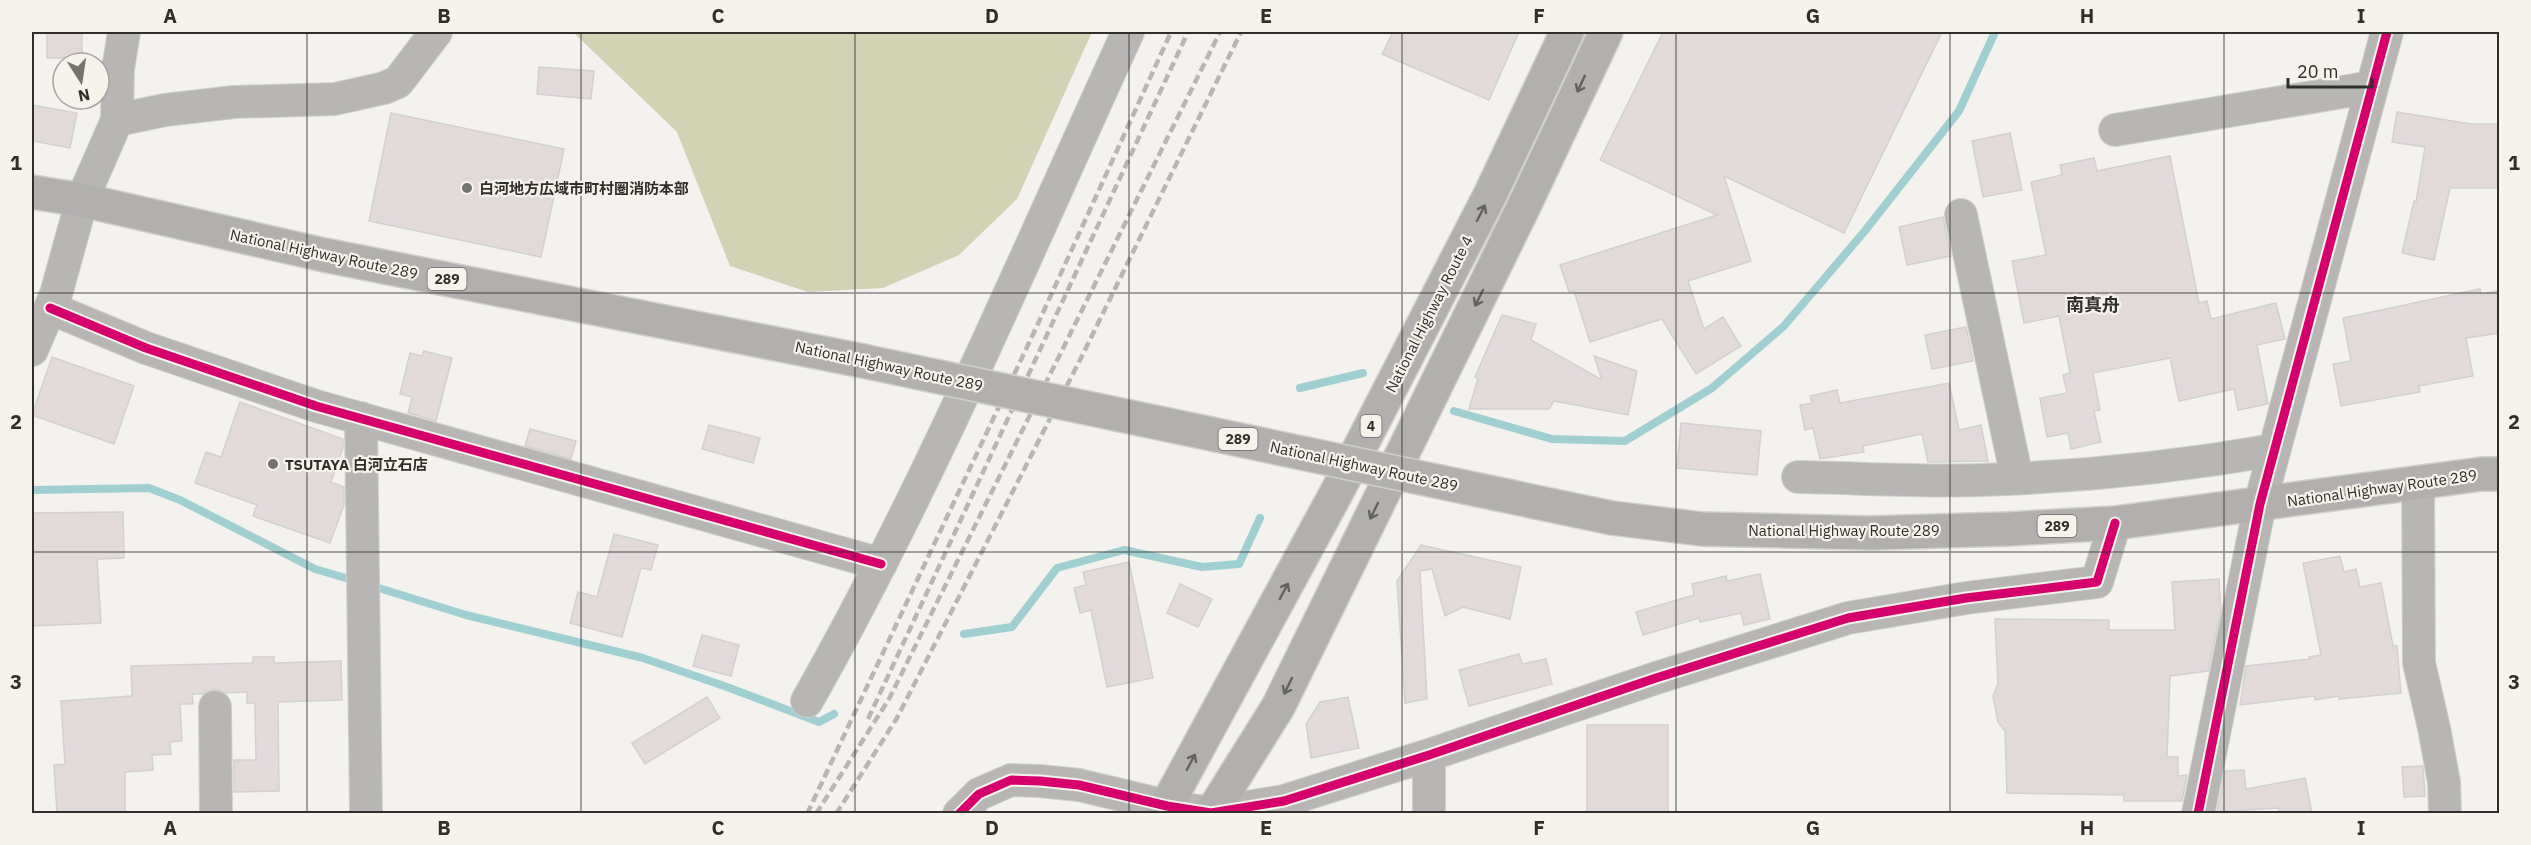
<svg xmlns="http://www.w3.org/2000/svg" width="2531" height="845" viewBox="0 0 2531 845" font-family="'IBM Plex Sans','Noto Sans JP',sans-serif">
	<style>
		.forest { fill: #d1d3b4 }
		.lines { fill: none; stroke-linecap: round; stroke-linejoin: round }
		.stream { stroke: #9fcfd1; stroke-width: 8 }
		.building { fill: #e1d9da; stroke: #d3d1d0; stroke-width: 1.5 }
		.minor-casing { stroke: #d0cfcc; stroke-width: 34 }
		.trunk-casing { stroke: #d0cfcc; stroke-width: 36 }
		.minor { stroke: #b7b6b5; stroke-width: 32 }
		.trunk { stroke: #b2b0ae; stroke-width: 33 }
		.rail { stroke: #b8b6b5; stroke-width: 4.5; stroke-dasharray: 9 4.5; stroke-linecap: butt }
		.trunk-bridge-casing { stroke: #d0cfcc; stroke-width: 36; stroke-linecap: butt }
		.trunk-bridge { stroke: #b2b0ae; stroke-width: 33 }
		.cycleway-casing { stroke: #f6f3ec; stroke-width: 13 }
		.cycleway { stroke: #d6006c; stroke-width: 9 }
		.oneway { stroke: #63625f }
		.grid { fill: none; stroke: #2f2e2b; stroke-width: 1.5; stroke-opacity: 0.55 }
		.poi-dot { fill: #74736f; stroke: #f6f3ec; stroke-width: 2 }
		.labels { text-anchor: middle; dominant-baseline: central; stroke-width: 4.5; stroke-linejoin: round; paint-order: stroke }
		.shield { fill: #f6f3ec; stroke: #6b6965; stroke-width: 1.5 }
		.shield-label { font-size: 14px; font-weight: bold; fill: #2f2e2b }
		.poi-label { font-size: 15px; font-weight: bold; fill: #2f2e2b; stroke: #f6f3ec; text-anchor: start }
		.street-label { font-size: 15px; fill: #2f2e2b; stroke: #f6f3ec }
		.quarter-label { font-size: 18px; font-weight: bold; fill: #2f2e2b; stroke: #f6f3ec }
		.neatline { fill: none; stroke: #2f2e2b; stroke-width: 2 }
		.grid-label { font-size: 20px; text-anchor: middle; font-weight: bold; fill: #2f2e2b }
	</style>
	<rect width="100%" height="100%" fill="#f4f2ee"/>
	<path class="forest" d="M573 32H1092L1017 199 959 255 883 288 808 292 730 266 677 132Z"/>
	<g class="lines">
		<path class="stream" d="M1300 388 1363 373
			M1454 411 1552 439 1625 441 1712 388 1784 326 1864 232 1959 111 1995 32
			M32 490 149 488 180 500 315 569 356 581
			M369 585 466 615 643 658 727 687 819 722 834 714
			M964 634 1012 627 1057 568 1124 550 1202 567 1239 564 1260 518"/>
	</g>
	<path class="building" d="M47 32H82V58H47Z
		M1393 32H1519L1489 100 1382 54Z
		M1663 32H1942L1844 233 1724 176 1751 261 1688 281 1704 329 1723 317 1741 346 1696 374 1662 319 1590 342 1574 291 1569 292 1560 265 1717 215 1600 160Z
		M539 67 594 71 591 99 537 94Z
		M32 105 77 113 70 148 32 141Z
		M2397 112 2471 124H2499V188H2450L2434 260 2402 253 2414 201 2416 202 2425 147 2392 142Z
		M391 113 564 149 541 257 369 221Z
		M2010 133 2022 190 1983 197 1972 141Z
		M2170 156 2199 303 2207 301 2211 319 2276 303 2285 339 2257 345 2268 404 2238 410 2234 389 2179 401 2170 358 2093 373 2100 410 2094 411 2101 442 2071 449 2068 433 2047 437 2040 398 2067 393 2063 375 2070 373 2059 316 2024 323 2012 261 2046 255 2031 182 2062 175 2060 165 2094 158 2097 171Z
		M1943 217 1951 256 1907 265 1899 227Z
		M2480 289 2481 294 2499 291V333L2466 338 2473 376 2419 386 2420 392 2341 406 2333 364 2351 361 2343 318Z
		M1502 315 1536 324 1531 340 1602 380 1594 356 1637 371 1628 415 1554 401 1549 409H1469L1478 378 1475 377Z
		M1966 327 1973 361 1932 369 1925 335Z
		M424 351 452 358 436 421 408 413 412 397 400 394 410 353 422 356Z
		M52 357 134 386 114 444 32 415Z
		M1949 383 1959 430 1981 425 1988 461 1928 462 1922 434 1863 446 1864 452 1820 459 1813 428 1805 430 1800 405 1812 403 1810 396 1837 390 1840 403Z
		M240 402 343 439V448L331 482 344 487V505L330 543 253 516 257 505 195 483 206 452 221 457Z
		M1681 423 1761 431 1757 475 1677 468Z
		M709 425 760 438 753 463 702 449Z
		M530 429 576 441 571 459 525 446Z
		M123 512 124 558 97 559 101 623 32 626V513Z
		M614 534 658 545 651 570 641 568 622 637 570 623 578 592 597 597Z
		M1421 545 1521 567 1510 619 1463 607 1445 616 1432 569 1420 571 1427 699 1405 703 1397 581Z
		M2340 556 2344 572 2356 569 2360 587 2381 583 2393 646H2397L2401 693 2339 699V696L2315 700 2314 696 2240 705 2246 666 2310 659 2309 657 2321 655 2303 563Z
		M1129 562 1153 678 1107 687 1091 610 1080 613 1074 588 1086 585 1083 572Z
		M1760 574 1770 619 1744 625 1741 613 1700 622 1699 618 1643 635 1636 612 1694 595 1692 584 1726 576 1727 581Z
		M2219 579 2221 609 2208 671 2170 676 2167 757H2178V776L2187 775 2182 801H2124V795L2007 793 2005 731 1998 722 1993 696 1998 683 1995 619 2109 620V630H2175L2172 582Z
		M1180 584 1212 599 1198 627 1167 613Z
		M702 635 739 645 731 676 693 666Z
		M1519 654 1522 664 1546 659 1552 684 1469 706 1459 670Z
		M253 657H274V663L341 661 342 700 278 702 279 791 234 792V760H256L255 703H247V692L226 693 214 689 203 694H192L193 704H180L182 741 170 742 171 754 152 755 153 770 125 772V813H57L54 765 65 764 61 701 132 696 131 666 253 663Z
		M707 697 720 718 645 764 632 743Z
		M1348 697 1359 748 1311 758 1306 724 1320 702Z
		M1587 725H1668V813H1587Z
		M2423 766 2425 796 2404 797 2402 767Z
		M2244 770 2246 789 2305 778 2312 813H2279L2278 808 2217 812 2225 771Z"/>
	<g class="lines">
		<g class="minor-casing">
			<path id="minor" d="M117 120 118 69 124 32
				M2115 130 2372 87
				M1961 215 2017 478
				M50 308 146 348 316 406 881 564
				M32 350 56 294 82 200 117 120 165 110 234 102 335 99 384 88 398 82 436 32
				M361 418 366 814
				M1798 477C1859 478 1920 482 1980 480 2079 477 2177 467 2274 450
				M2418 483 2419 663 2434 728 2444 782 2445 814
				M807 701C929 486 1025 256 1128 32
				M215 707 216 814
				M959 814 979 794 1011 780 1040 781 1079 785 1167 806 1211 813 1284 801 1429 755 1656 678 1848 618 1966 598 2097 582 2115 523
				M1429 814V755
				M2198 814 2260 504 2387 32"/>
		</g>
		<g class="trunk-casing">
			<path id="trunk" d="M32 192 82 200 324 255 863 361
				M1612 518 1702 529 1870 533 2007 529 2115 523 2482 474H2500
				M1162 814 1339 488 1490 195 1567 32
				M1211 814 1278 707 1525 204 1606 32"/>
		</g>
		<use href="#minor" class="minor"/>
		<use href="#trunk" class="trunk"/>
		<path class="rail" d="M868 719 1188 32
			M807 814 1036 328 1171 32
			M816 814 889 699 1220 32
			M836 814 897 718 1081 358 1241 32"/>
		<g class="trunk-bridge-casing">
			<path id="trunk-bridge" d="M863 361 1612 518"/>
		</g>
		<use href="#trunk-bridge" class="trunk-bridge"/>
		<g class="cycleway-casing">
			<path id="cycleway" d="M50 308 146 348 316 406 881 564
				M959 814 979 794 1011 780 1040 781 1079 785 1167 806 1211 813 1284 801 1429 755 1656 678 1848 618 1966 598 2097 582 2115 523
				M2198 814 2260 504 2387 32"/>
		</g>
		<use href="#cycleway" class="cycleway"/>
	</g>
	<defs><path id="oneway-shaft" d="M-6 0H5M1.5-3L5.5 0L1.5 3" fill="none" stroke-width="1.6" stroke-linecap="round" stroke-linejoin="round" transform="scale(1.5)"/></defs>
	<g class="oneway">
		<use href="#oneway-shaft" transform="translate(1581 84) rotate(115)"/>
		<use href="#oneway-shaft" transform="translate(1481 213) rotate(-63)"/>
		<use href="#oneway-shaft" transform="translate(1479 298) rotate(116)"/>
		<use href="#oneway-shaft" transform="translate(1374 511) rotate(116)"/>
		<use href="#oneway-shaft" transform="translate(1284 591) rotate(-62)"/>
		<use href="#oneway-shaft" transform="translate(1288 686) rotate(116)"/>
		<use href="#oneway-shaft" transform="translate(1191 762) rotate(-62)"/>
	</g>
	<path class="grid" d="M307 32V814M581 32V814M855 32V814M1129 32V814M1402 32V814M1676 32V814M1950 32V814M2224 32V814M32 293H2500M32 552H2500"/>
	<g class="poi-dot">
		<circle cx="467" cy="188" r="6"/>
		<circle cx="273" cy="464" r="6"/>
	</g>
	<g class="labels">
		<g class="shield">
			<rect x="427.5" y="268" width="39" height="22" rx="4.5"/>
			<rect x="1360.5" y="415" width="21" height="22" rx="4.5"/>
			<rect x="1218.5" y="428" width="39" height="22" rx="4.5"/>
			<rect x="2037.5" y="515" width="39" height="22" rx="4.5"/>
		</g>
		<g class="shield-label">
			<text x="447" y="279">289</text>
			<text x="1371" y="426">4</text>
			<text x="1238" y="439">289</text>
			<text x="2057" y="526">289</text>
		</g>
		<g class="poi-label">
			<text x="479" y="188">白河地方広域市町村圏消防本部</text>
			<text x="285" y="464">TSUTAYA 白河立石店</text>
		</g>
		<g class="street-label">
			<text transform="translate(324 254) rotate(12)">National Highway Route 289</text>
			<text transform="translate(1429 314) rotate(-63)">National Highway Route 4</text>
			<text transform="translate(889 366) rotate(12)">National Highway Route 289</text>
			<text transform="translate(1364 466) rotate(12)">National Highway Route 289</text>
			<text transform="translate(2382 488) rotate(-8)">National Highway Route 289</text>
			<text x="1844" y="530">National Highway Route 289</text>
		</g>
		<g class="quarter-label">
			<text x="2093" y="304">南真舟</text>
		</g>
	</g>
	<rect width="2531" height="845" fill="none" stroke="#f6f3ec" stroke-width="66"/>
	<g transform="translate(81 81) rotate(168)"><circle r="28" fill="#f6f3ec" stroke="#a6a49f" stroke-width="1.5"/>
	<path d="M0-4.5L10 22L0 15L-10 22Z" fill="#74736f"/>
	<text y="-9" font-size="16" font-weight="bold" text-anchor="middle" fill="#2f2e2b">N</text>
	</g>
	<path d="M2288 78v9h84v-9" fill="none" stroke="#2f2e2b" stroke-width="3"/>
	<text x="2297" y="78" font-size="18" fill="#2f2e2b" stroke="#f6f3ec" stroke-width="4.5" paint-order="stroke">20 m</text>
	<rect x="33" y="33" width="2465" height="779" class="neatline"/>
	<g class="grid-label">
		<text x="170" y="23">A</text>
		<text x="444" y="23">B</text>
		<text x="718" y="23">C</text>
		<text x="992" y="23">D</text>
		<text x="1266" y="23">E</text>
		<text x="1539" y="23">F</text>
		<text x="1813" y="23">G</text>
		<text x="2087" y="23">H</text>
		<text x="2361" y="23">I</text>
		<text x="16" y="170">1</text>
		<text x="2514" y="170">1</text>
		<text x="16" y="429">2</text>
		<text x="2514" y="429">2</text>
		<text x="16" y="689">3</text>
		<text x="2514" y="689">3</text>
		<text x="170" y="835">A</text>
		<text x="444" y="835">B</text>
		<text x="718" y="835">C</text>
		<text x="992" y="835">D</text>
		<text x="1266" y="835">E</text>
		<text x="1539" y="835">F</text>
		<text x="1813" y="835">G</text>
		<text x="2087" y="835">H</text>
		<text x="2361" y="835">I</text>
	</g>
</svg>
